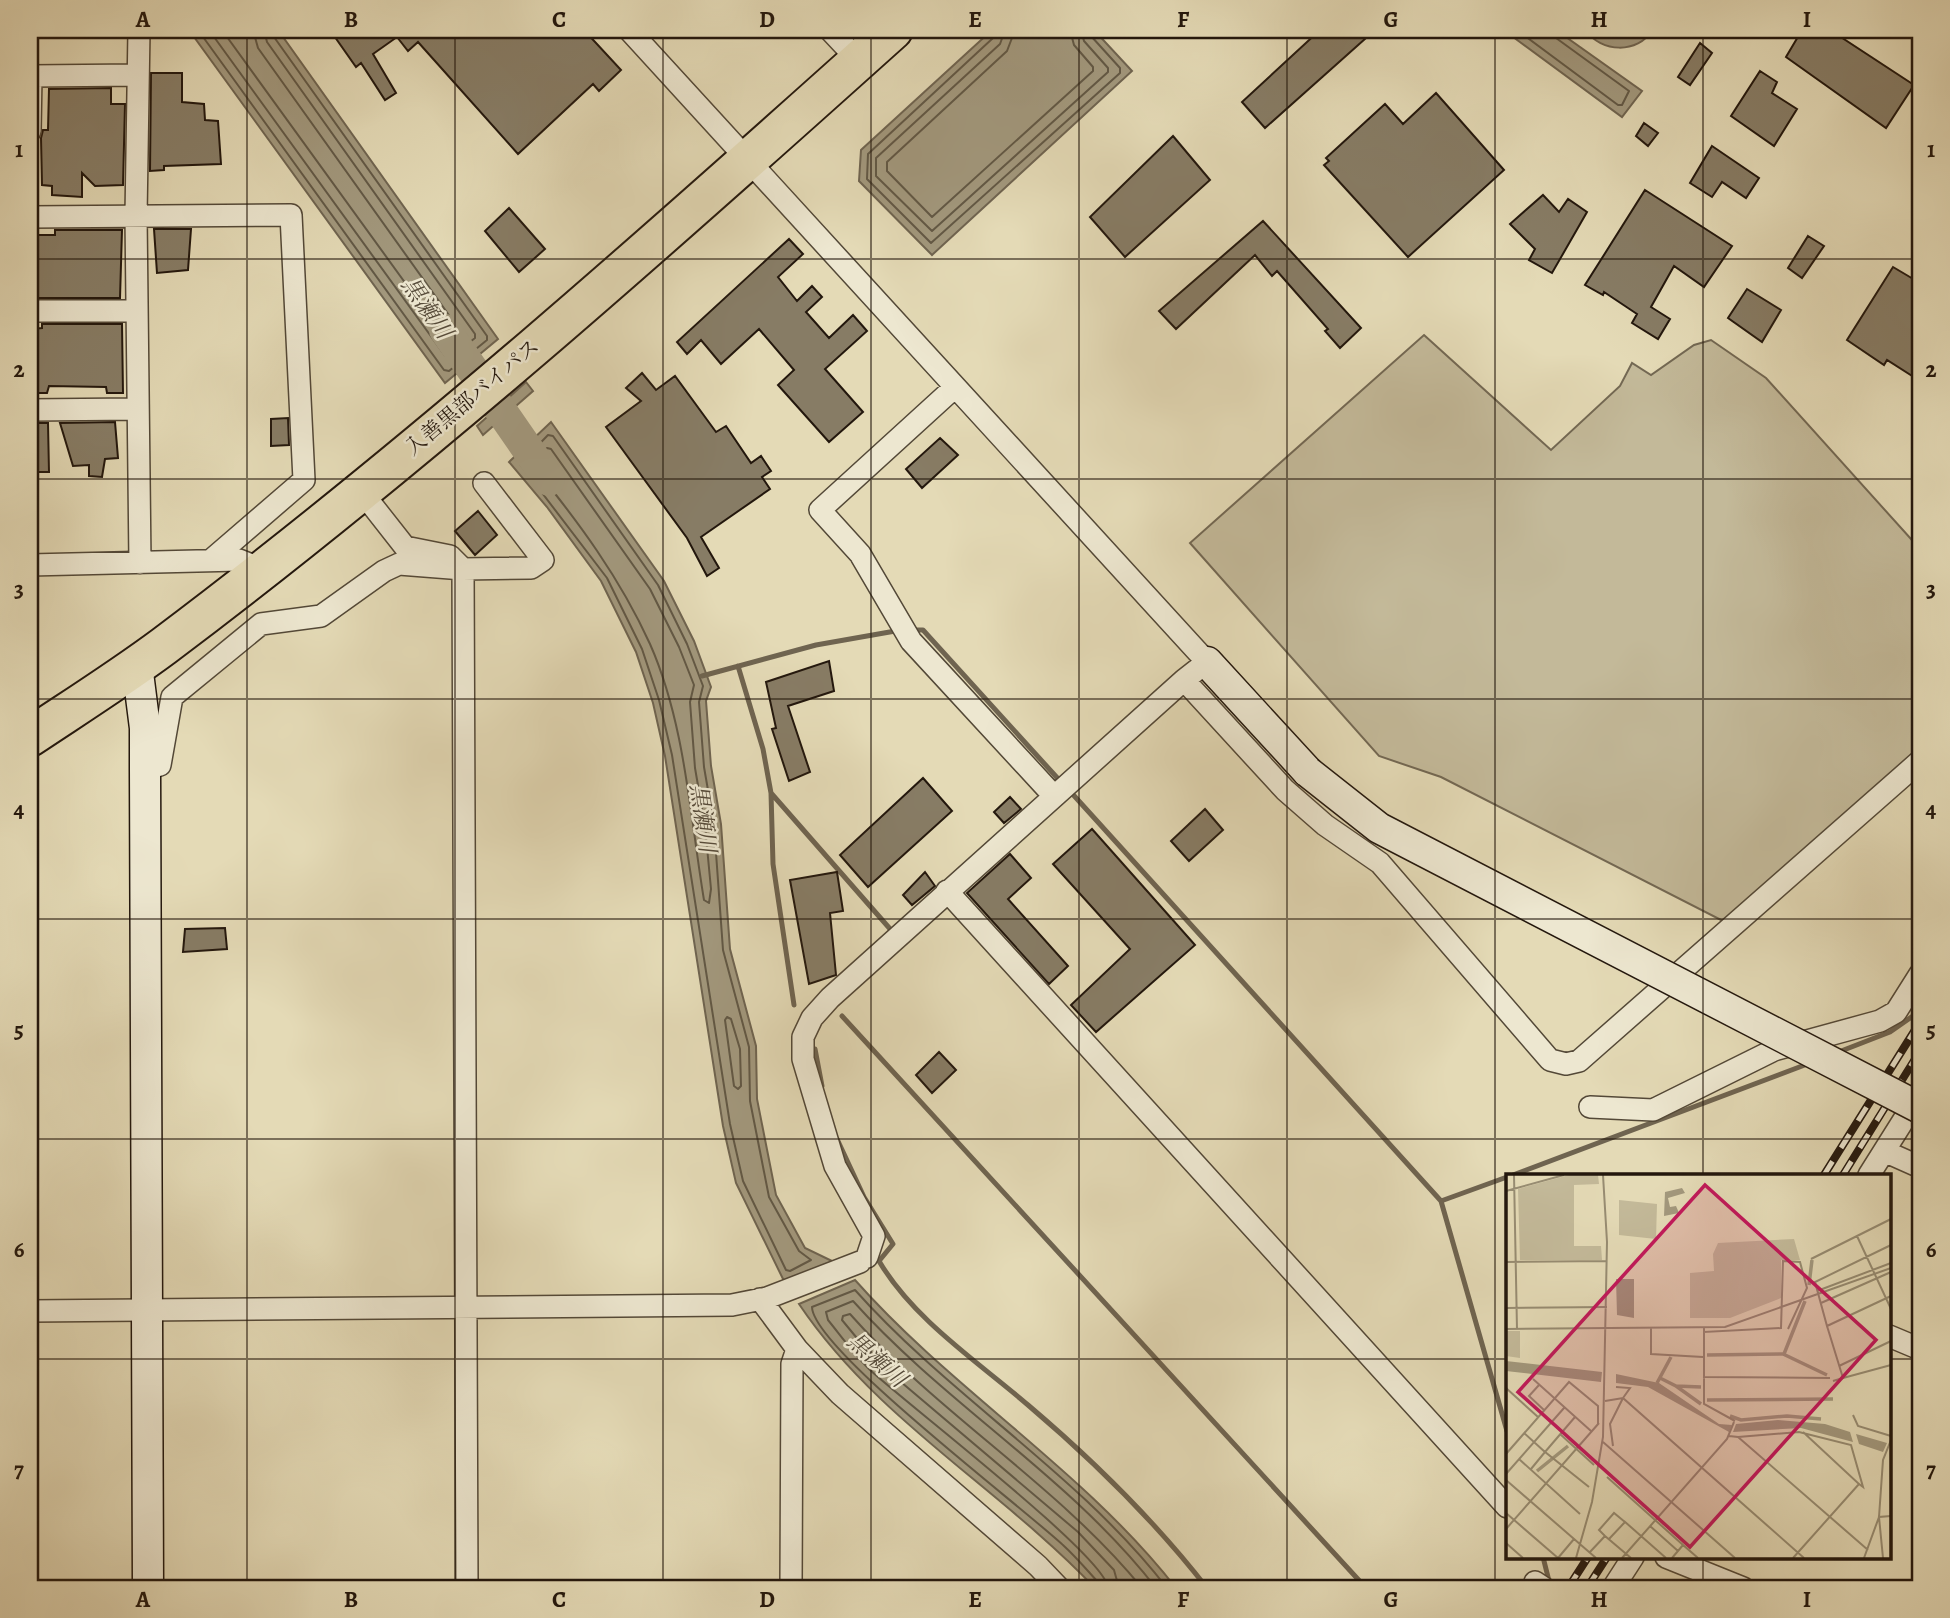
<svg xmlns="http://www.w3.org/2000/svg" width="1950" height="1618" viewBox="0 0 1950 1618" font-family="Alegreya,'Noto Serif JP',serif">
	<style>
		.green { fill: #c3b999; stroke: #736853; stroke-width: 2 }
		.water { fill: #a2987d; stroke: #6f6450; stroke-width: 2 }
		.lines { fill: none; stroke-linecap: round; stroke-linejoin: round }
		.shore { stroke: #625845; stroke-width: 2 }
		.stream { stroke: #6f6450; stroke-width: 5 }
		.river { stroke: #a2987d; stroke-width: 32 }
		.building { fill: #877c65; stroke: #23170d; stroke-width: 2 }
		.street-casing { stroke: #534837; stroke-width: 24 }
		.secondary-casing { stroke: #23170d; stroke-width: 33 }
		.highway-casing { stroke: #23170d; stroke-width: 42 }
		.street { stroke: #ede7d0; stroke-width: 21 }
		.secondary { stroke: #ede7d0; stroke-width: 30 }
		.highway { stroke: #e4dab6; stroke-width: 38 }
		.rail-casing { stroke: #23170d; stroke-width: 8 }
		.rail { stroke: #ede7d0; stroke-width: 5; stroke-dasharray: 16; stroke-linecap: butt }
		.secondary-bridge-casing { stroke: #23170d; stroke-width: 33; stroke-linecap: butt }
		.secondary-bridge { stroke: #ede7d0; stroke-width: 30 }
		.grid { fill: none; stroke: #23170d; stroke-width: 2; stroke-opacity: 0.55 }
		.labels { text-anchor: middle; dominant-baseline: central; stroke-width: 5; stroke-linejoin: round; paint-order: stroke }
		.street-label { font-size: 21px; fill: #23170d; stroke: #ede7d0 }
		.water-label { font-size: 23px; font-style: italic; fill: #564b3a; stroke: #ede7d0 }
		.inset-river { fill: none; stroke: #a2987d; stroke-width: 3.5 }
		.inset-road { fill: none; stroke: #978c72; stroke-width: 2 }
		.view { fill: #c2185b; fill-opacity: 0.15; stroke: #c2185b; stroke-width: 3.5 }
		.inset-edge { fill: none; stroke: #23170d; stroke-width: 3.5 }
		.neatline { fill: none; stroke: #23170d; stroke-width: 2.5 }
		.grid-label { font-size: 23px; text-anchor: middle; font-weight: bold; fill: #23170d }
	</style>
	<rect width="100%" height="100%" fill="#e4dab6"/>
	<filter id="stains"><feTurbulence type="fractalNoise" baseFrequency=".00286" numOctaves="4"/><feColorMatrix values="0 0 0 0 .2 0 0 0 0 .09 0 0 0 0 .02 0 0 0 .5 -.17"/></filter>
	<radialGradient id="worn" r=".72"><stop offset=".6" stop-color="#630" stop-opacity="0"/><stop offset="1" stop-color="#630" stop-opacity=".3"/></radialGradient>
	<path class="green" d="M1424 335 1551 450 1620 386 1632 363 1651 375 1694 345 1711 340 1766 378 1920 549V748L1723 921 1441 777 1379 756 1190 543Z"/>
	<path class="water" d="M189 30H278L498 339 445 383Z
		M992 30H1094L1132 71 932 255 859 181 861 150Z
		M1511 30H1556L1642 91 1622 117 1509 34Z
		M1585 30H1653C1637 54 1602 53 1585 30Z
		M526 382 533 391 483 435 477 426Z
		M551 422 664 581 694 641 711 687 706 701 711 766 721 824 730 949 756 1046 757 1099 776 1195 805 1248 834 1262 784 1281 736 1183 723 1126 665 756 653 703 636 652 601 581 547 507 509 462Z
		M855 1280C954 1392 1084 1470 1176 1588H1095C1000 1488 877 1420 799 1304Z"/>
	<g class="lines">
		<path class="shore" d="M198 30 444 370 449 371 487 340V336L274 37 273 30
			M209 30 446 357 450 358 475 338V334L267 42 264 30
			M222 30 448 342 453 343 461 332 258 48 253 30
			M996 30 993 38 868 154 867 179 931 243 1120 73V68L1091 36 1090 30
			M1005 30 1000 44 876 158V176L932 231 1108 72V68L1084 41 1081 30
			M1015 30 1007 51 887 162V171L932 217 1093 71V67L1074 45 1070 30
			M1517 30 1618 105H1622L1629 91 1556 38 1553 30
			M548 435 553 436 658 585 687 644 703 686 699 702 704 767 714 825 723 950 749 1047 750 1101 769 1197 799 1251 811 1260 790 1271 786 1270 743 1181 730 1124 672 755 659 700 642 649 607 578 520 464Z
			M547 448 551 449 650 589 679 647 694 685 690 702 695 768 705 826 711 889 709 903 704 900C690 816 685 723 650 644 620 578 578 521 532 465Z
			M727 1017 731 1019 740 1049 741 1086 738 1089 734 1086 725 1020Z
			M1099 1588 1097 1581C1086 1569 1076 1557 1064 1546 1024 1508 813 1349 812 1307L855 1290C951 1398 1078 1473 1167 1588
			M1108 1588C1107 1557 905 1403 869 1369 854 1354 841 1336 828 1320L826 1312 853 1301C946 1405 1070 1477 1156 1588
			M1119 1588 1114 1570 1078 1532 875 1360 842 1320 843 1316 850 1314C939 1415 1057 1484 1142 1588"/>
		<path class="stream" d="M910 630H923L1061 782
			M738 666 763 749 771 793 891 930
			M702 676 816 645 901 630
			M1068 789 1441 1201 1507 1431
			M771 793 773 864 794 1005
			M842 1016 1366 1588
			M815 1049 822 1086
			M1836 1053 1890 1032 1920 1011
			M837 1139 864 1197 893 1244 879 1261C913 1319 978 1362 1028 1405 1094 1461 1154 1520 1207 1588
			M1513 1175 1810 1063
			M1441 1201 1507 1177
			M1543 1557 1549 1581 1560 1588"/>
		<path class="river" d="M445 330 549 480"/>
	</g>
	<path class="building" d="M330 30H584L621 70 599 91 593 84 518 154 418 42 408 51 397 37 373 54 396 93 385 100 361 63 356 67Z
		M1320 30H1375L1265 128 1242 102Z
		M1802 30H1830L1914 85 1886 128 1786 57Z
		M1700 43 1712 53 1690 85 1678 77Z
		M1760 71 1777 82 1772 93 1797 109 1774 146 1731 116Z
		M151 73H182V102L204 104 205 120 218 121 221 164 164 166V170L150 171Z
		M111 88V104H125L123 185 95 186 82 173V197L52 195V186L42 185 41 138 43 130H48L49 89Z
		M1436 93 1504 170 1408 257 1324 165 1329 161 1326 158 1385 104 1403 124Z
		M1644 123 1658 133 1648 146 1636 136Z
		M1173 136 1210 180 1125 257 1090 217Z
		M1712 146 1759 178 1746 198 1722 182 1712 197 1690 183Z
		M1645 190 1732 246 1704 287 1674 266 1651 307 1670 319 1658 339 1632 323 1637 314 1604 292 1603 295 1585 285Z
		M1543 195 1559 212 1568 199 1587 212 1552 273 1529 260 1535 249 1510 224Z
		M509 208 545 249 519 272 485 231Z
		M1263 221 1361 328 1340 348 1325 331 1328 329 1277 271 1272 276 1255 255 1176 329 1159 311Z
		M154 229H191L188 270 157 273Z
		M55 230H122L120 298H35L34 288 30 289 32 235H55Z
		M1808 236 1824 246 1802 278 1788 268Z
		M789 239 803 254 778 277 797 301 812 286 822 297 806 312 829 338 853 315 867 331 825 369 863 412 829 442 778 385 794 370 759 329 721 364 701 340 687 354 677 342Z
		M1893 267 1920 283V381L1887 360 1884 365 1847 340Z
		M1747 289 1781 310 1762 342 1728 318Z
		M42 324H122L123 393H107L106 387 49 386 47 393H30V329L42 328Z
		M642 373 656 390 675 376 716 432 726 426 751 463 761 456 771 471 762 477 770 489 701 537 719 568 707 576 687 538 606 427 641 401 626 388Z
		M288 418 289 445 271 446V419Z
		M115 422 118 458 105 459 102 477 89 476V465L73 466 60 423Z
		M30 423H48L49 472H35L34 466H30Z
		M940 438 958 455 922 488 906 469Z
		M478 511 497 535 475 555 455 531Z
		M829 661 834 691 788 706 810 772 789 781 772 729 776 728 766 682Z
		M923 778 952 811 868 887 840 855Z
		M1010 797 1021 809 1004 823 994 812Z
		M1205 809 1223 830 1189 861 1171 841Z
		M1092 829 1195 945 1096 1032 1071 1005 1130 949 1053 864Z
		M1010 854 1031 878 1008 899 1068 966 1049 984 967 893Z
		M837 872 843 911 830 913 836 975 809 984 790 880Z
		M925 872 935 886 912 905 903 895Z
		M225 928 227 949 183 952 185 929Z
		M939 1052 956 1070 932 1093 916 1075Z"/>
	<g class="lines">
		<g class="street-casing">
			<path id="street" d="M139 30 136 216 140 563
				M629 30 1207 662 1184 680 1285 790 1325 825 1380 863 1550 1060 1566 1064 1579 1061 1920 761
				M830 30 859 61
				M30 131 31 76 138 75
				M30 217 291 215 304 480 210 561
				M30 311H136
				M955 387 820 510 860 554 911 641 1053 795
				M30 410 136 409
				M30 565 239 560 262 569
				M145 769 160 765 172 697 261 624 321 616 384 571 399 564 463 569 450 556 405 547 361 491
				M947 891 1507 1507
				M1590 1107 1653 1110 1774 1050 1880 1021 1896 1012 1920 974
				M1884 1151 1920 1167
				M1869 1175 1920 1094
				M867 1257 874 1236 835 1166 803 1059V1037L812 1018 830 998 1184 680
				M760 1299 797 1349 792 1364 791 1588
				M30 1311 732 1305 767 1298 860 1262
				M1889 1336 1920 1349
				M797 1349 840 1394 1038 1566 1059 1588
				M1666 1557 1743 1588
				M1535 1582 1544 1588
				M467 1588 463 569 531 568 543 560 484 483
				M1613 1588 1633 1557"/>
		</g>
		<g class="secondary-casing">
			<path id="secondary" d="M1207 662 1308 772
				M137 665 145 728V769L148 1588"/>
		</g>
		<g class="highway-casing">
			<path id="highway" d="M30 737C75 707 121 678 164 646 418 455 657 242 893 30"/>
		</g>
		<use href="#street" class="street"/>
		<use href="#secondary" class="secondary"/>
		<use href="#highway" class="highway"/>
		<g class="rail-casing">
			<path id="rail" d="M1824 1175 1920 1022
				M1843 1175 1920 1051
				M1568 1588 1588 1557
				M1587 1588 1607 1557"/>
		</g>
		<use href="#rail" class="rail"/>
		<g class="secondary-bridge-casing">
			<path id="secondary-bridge" d="M1308 772 1379 828 1920 1108"/>
		</g>
		<use href="#secondary-bridge" class="secondary-bridge"/>
	</g>
	<path class="grid" d="M247 30V1588M455 30V1588M663 30V1588M871 30V1588M1079 30V1588M1287 30V1588M1495 30V1588M1703 30V1175M30 259H1920M30 479H1920M30 699H1920M30 919H1920M30 1139H1920M30 1359H1507M1889 1359H1920M1703 1557V1588"/>
	<g class="labels">
		<g class="street-label">
			<text transform="translate(472 397) rotate(-40)">入善黒部バイパス</text>
		</g>
		<g class="water-label">
			<text transform="translate(427 308) rotate(55)">黒瀬川</text>
			<text transform="translate(703 818) rotate(82)">黒瀬川</text>
			<text transform="translate(877 1360) rotate(41)">黒瀬川</text>
		</g>
	</g>
	<g transform="translate(1506 1174)">
		<rect width="385" height="385" fill="#e4dab6"/>
		<path d="M63 1H92L93 10 68 11V72H95L96 86H14L12 15ZM113 26 151 30 150 65 113 61ZM288 65 294 86H275V124L224 144H184V99L208 97 207 80 212 69ZM0 157H14V184L0 182Z" fill="#c3b999"/>
		<path d="M176 14 179 19 162 24 164 33 170 32 173 39 158 42 159 18ZM110 105H128V144L111 141ZM0 187 96 198 95 208 0 197ZM110 200 153 209 213 250 226 251 223 258 142 213 110 209ZM272 246 319 250 344 258 347 268 295 254 227 258 230 250ZM350 260 381 269 377 278 353 270Z" fill="#a2987d"/>
		<path class="inset-river" d="M303 111 306 86M278 180 299 127M201 181 277 180 321 201M154 204 170 212 195 213M151 209 165 183M170 212 195 230M201 226 327 225M224 242 235 246 281 242 315 245M31 297 62 272"/>
		<path class="inset-road" d="M8 1 11 155M0 17 58 1M351 62 385 135M385 71 309 108 321 152 385 122M305 85 385 45M0 88 101 87M311 117 385 89M315 129 385 98M0 134 101 133M321 152 337 204 327 207M145 154V180L197 183M198 154V158L275 154 277 87 294 88 301 114 282 155M0 155 219 153 385 94M198 158V230L229 247M333 192 385 167M197 203 324 204M337 204 385 191M27 205 85 257M33 211 23 222 38 236M110 213 124 214 117 224 298 384M0 214 32 243M99 227 117 224 104 250 107 272M347 241 352 252 385 262M18 259 39 278 69 243M54 260 88 291M223 262 232 263 362 376M232 263 293 258 345 271 357 313 353 310M97 268 229 384M0 280 63 208 92 232V250M13 285 74 340M25 295 39 278 83 313M0 300 58 234M101 303 177 371M0 306 90 384M0 339 52 384M118 347 160 384M144 352 172 377M0 355 93 249M103 365 119 348 108 339 93 356 99 362 125 384M0 369 17 384M83 379 99 362M52 384 68 365M70 384 86 328 97 263 101 68 97 1M116 384 221 265 228 248M166 384 177 371 192 384M287 384 353 310 297 258M358 384 373 343 377 286 385 266M377 384 373 343 385 342"/>
		<path class="view" d="M199 11 370 166 184 373 12 218Z"/>
		<rect width="385" height="385" class="inset-edge"/>
	</g>
	<rect width="1950" height="1618" fill="none" stroke="#e4dab6" stroke-width="77"/>
	<rect x="38" y="38" width="1874" height="1542" class="neatline"/>
	<g class="grid-label">
		<text x="143" y="27">A</text>
		<text x="351" y="27">B</text>
		<text x="559" y="27">C</text>
		<text x="767" y="27">D</text>
		<text x="975" y="27">E</text>
		<text x="1183" y="27">F</text>
		<text x="1391" y="27">G</text>
		<text x="1599" y="27">H</text>
		<text x="1807" y="27">I</text>
		<text x="19" y="157">1</text>
		<text x="1931" y="157">1</text>
		<text x="19" y="377">2</text>
		<text x="1931" y="377">2</text>
		<text x="19" y="597">3</text>
		<text x="1931" y="597">3</text>
		<text x="19" y="817">4</text>
		<text x="1931" y="817">4</text>
		<text x="19" y="1037">5</text>
		<text x="1931" y="1037">5</text>
		<text x="19" y="1257">6</text>
		<text x="1931" y="1257">6</text>
		<text x="19" y="1477">7</text>
		<text x="1931" y="1477">7</text>
		<text x="143" y="1607">A</text>
		<text x="351" y="1607">B</text>
		<text x="559" y="1607">C</text>
		<text x="767" y="1607">D</text>
		<text x="975" y="1607">E</text>
		<text x="1183" y="1607">F</text>
		<text x="1391" y="1607">G</text>
		<text x="1599" y="1607">H</text>
		<text x="1807" y="1607">I</text>
	</g>
	<rect width="100%" height="100%" filter="url(#stains)"/>
	<rect width="100%" height="100%" fill="url(#worn)"/>
</svg>
